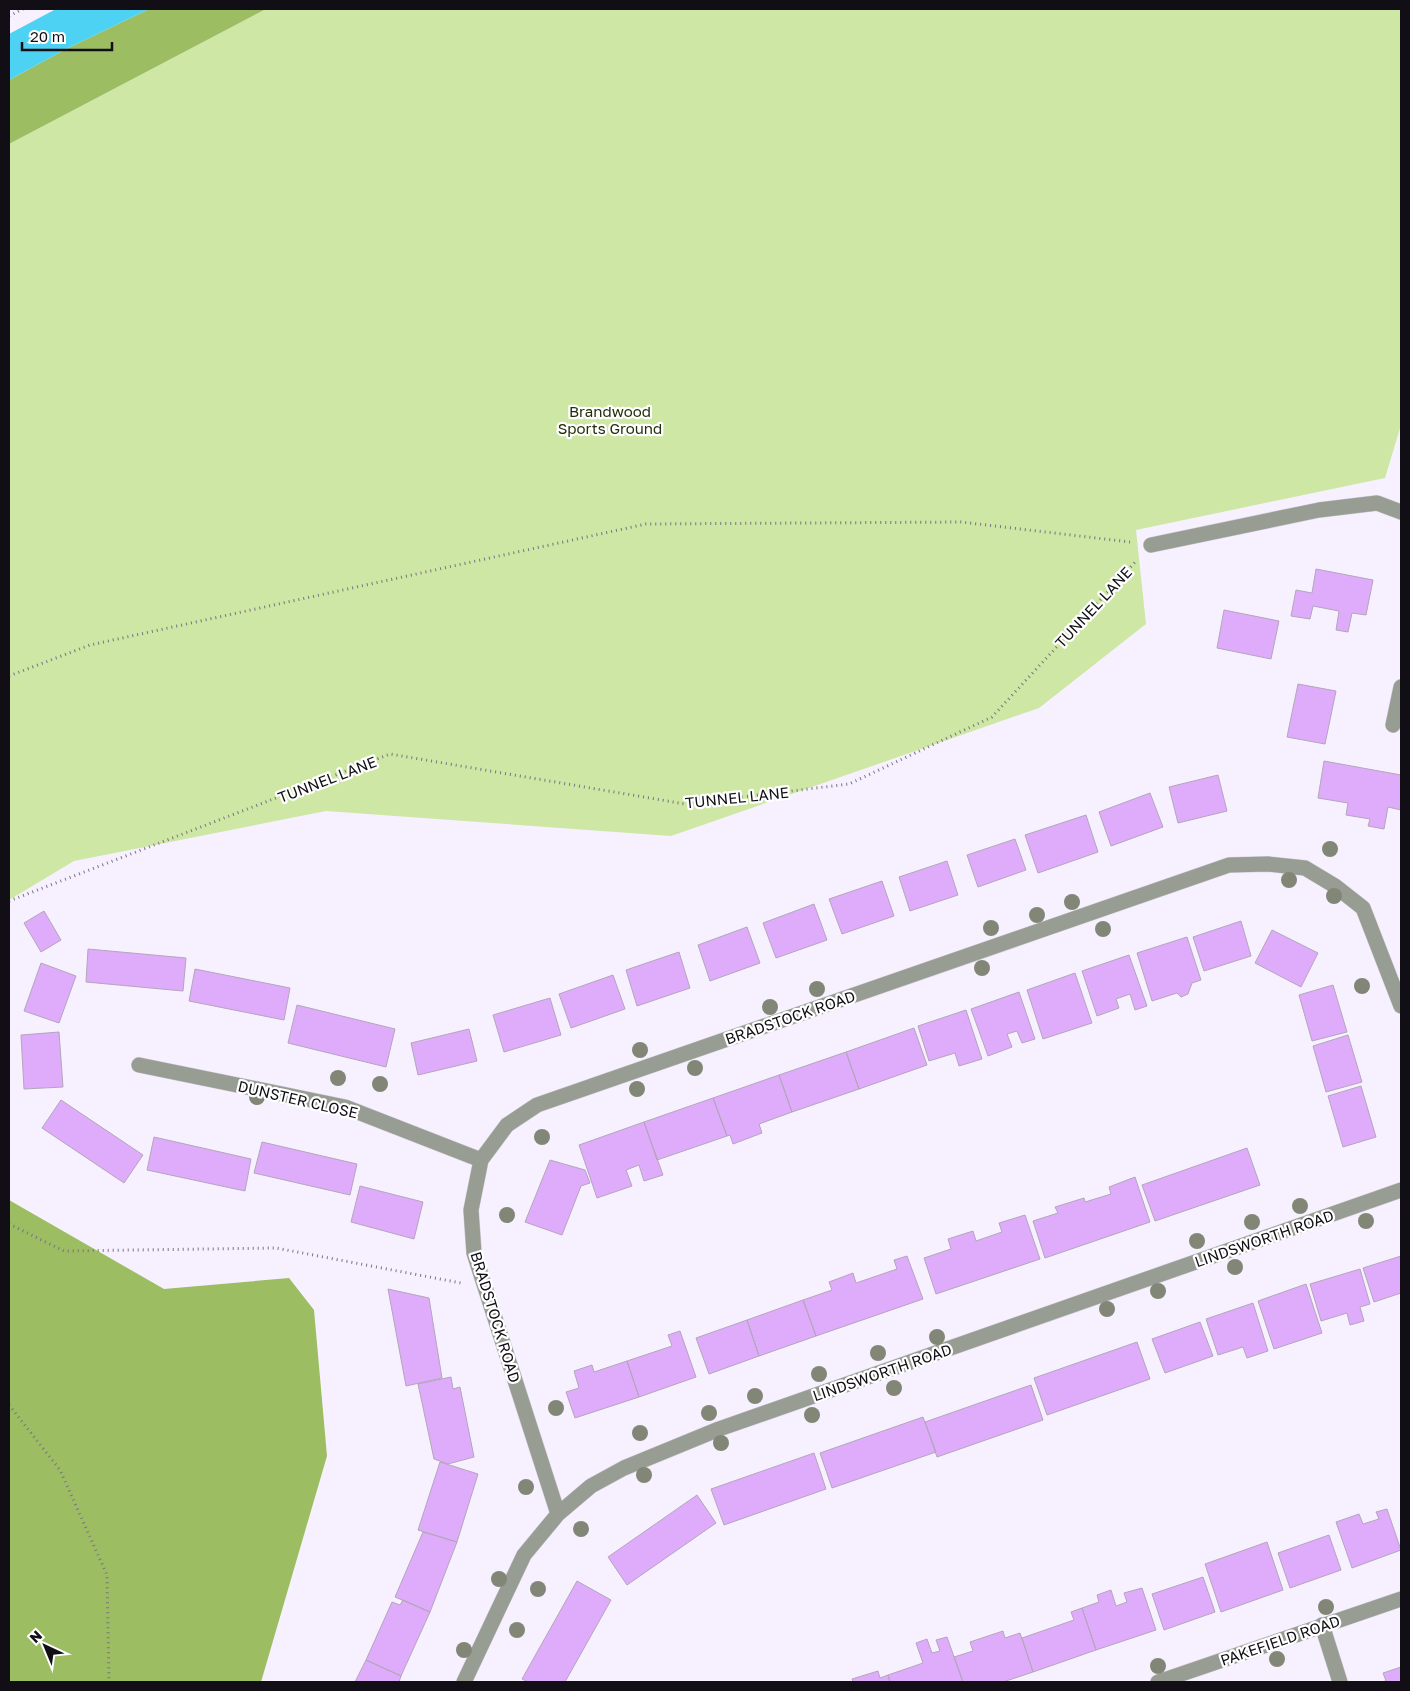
<svg xmlns="http://www.w3.org/2000/svg" width="1410" height="1691" viewBox="0 0 1410 1691" font-family="'Golos Text',sans-serif">
	<style>
		.green { fill: #cee7a5 }
		.forest { fill: #9dbd63 }
		.water { fill: #4dd2f3 }
		.building { fill: #dfabfb; stroke: #b3a6bb }
		.lines { fill: none; stroke-linecap: round; stroke-linejoin: round }
		.minor-casing { stroke: #d2cdda; stroke-width: 16 }
		.path { stroke: #79757f; stroke-width: 3; stroke-dasharray: 1 4; stroke-linecap: butt }
		.minor { stroke: #989d93; stroke-width: 15 }
		.tree { fill: #828677 }
		.labels { text-anchor: middle; dominant-baseline: central; stroke-width: 4.5; stroke-linejoin: round; paint-order: stroke }
		.park-label { font-size: 15px; fill: #232f08; stroke: #fff }
		.street-label { font-size: 15px; fill: #110e16; stroke: #fff }
	</style>
	<rect width="100%" height="100%" fill="#f7f1ff"/>
	<path class="green" d="M266 9H1401V425L1385 478 1136 530 1146 624 1039 708 671 836 326 811 74 861 9 900V144Z"/>
	<path class="forest" d="M149 9H266L9 144V80L66 49Z
		M9 1200 164 1289 289 1278 314 1310 327 1456 261 1682H9Z"/>
	<path class="water" d="M56 9H149L66 49 9 80V34Z"/>
	<path class="building" d="M1316 569 1373 580 1366 615 1352 613 1348 632 1336 630 1339 611 1313 606 1310 619 1291 616 1296 590 1312 593Z
		M1224 610 1279 621 1271 659 1217 648Z
		M1298 684 1336 691 1325 744 1287 737Z
		M1324 761 1401 775V810L1388 807 1384 829 1368 826 1370 819 1346 815 1348 803 1318 798Z
		M1218 775 1227 811 1178 823 1169 787Z
		M1150 793 1163 827 1111 846 1099 812Z
		M1086 815 1098 852 1038 873 1025 835Z
		M1015 839 1026 870 978 887 967 855Z
		M947 861 958 895 910 911 899 877Z
		M882 881 894 916 842 934 829 899Z
		M814 904 827 940 776 958 763 923Z
		M44 911 61 940 41 952 24 923Z
		M1241 921 1251 956 1204 971 1193 937Z
		M747 927 760 963 710 981 698 945Z
		M1272 930 1318 953 1301 987 1255 963Z
		M1187 937 1201 980 1192 983 1188 994 1181 997 1177 993 1152 1001 1137 953Z
		M88 949 186 958 183 991 86 982Z
		M679 952 690 988 637 1006 626 970Z
		M1129 955 1147 1006 1135 1010 1130 994 1116 999 1119 1008 1097 1016 1082 971Z
		M41 963 76 976 59 1023 24 1011Z
		M195 969 290 988 284 1020 189 1001Z
		M1075 973 1092 1023 1043 1039 1027 990Z
		M613 975 625 1009 571 1028 559 994Z
		M1333 985 1347 1032 1312 1041 1299 995Z
		M1019 992 1035 1039 1022 1043 1017 1031 1007 1034 1012 1047 988 1056 971 1009Z
		M550 998 561 1035 504 1052 493 1015Z
		M297 1005 395 1029 386 1067 288 1043Z
		M966 1010 982 1059 959 1066 955 1053 929 1061 918 1026Z
		M914 1028 927 1065 859 1089 846 1052Z
		M469 1029 477 1061 418 1075 411 1043Z
		M59 1032 63 1087 24 1089 21 1035Z
		M1348 1035 1362 1082 1326 1092 1313 1046Z
		M846 1052 859 1089 792 1112 779 1075Z
		M779 1075 792 1112 759 1124 762 1133 733 1144 730 1135 727 1136 713 1098Z
		M1361 1086 1376 1137 1343 1147 1328 1096Z
		M713 1098 727 1136 657 1160 644 1122Z
		M61 1100 143 1155 124 1183 42 1128Z
		M644 1122 663 1175 644 1181 639 1165 626 1170 632 1186 597 1198 579 1145Z
		M154 1137 251 1159 245 1191 147 1170Z
		M262 1142 357 1164 350 1195 254 1173Z
		M1247 1148 1260 1185 1155 1221 1142 1185Z
		M550 1160 585 1170 590 1183 581 1186 562 1235 525 1222Z
		M1135 1177 1150 1222 1045 1258 1033 1221 1058 1213 1055 1207 1084 1198 1085 1202 1111 1194 1109 1187Z
		M360 1186 423 1202 414 1239 351 1222Z
		M1025 1215 1040 1259 936 1294 924 1258 951 1249 948 1239 973 1231 976 1241 1002 1232 999 1223Z
		M907 1256 923 1299 816 1336 803 1300 832 1290 829 1282 853 1273 856 1283 897 1269 894 1260Z
		M1401 1256V1293L1374 1302 1363 1268Z
		M1360 1269 1370 1304 1360 1307 1364 1321 1350 1325 1347 1313 1321 1321 1310 1284Z
		M1306 1284 1322 1333 1274 1349 1258 1301Z
		M388 1289 429 1298 442 1378 406 1386Z
		M803 1300 816 1336 759 1356 747 1320Z
		M1253 1303 1268 1351 1247 1358 1243 1347 1218 1355 1206 1319Z
		M747 1320 759 1356 709 1374 696 1338Z
		M1200 1322 1213 1356 1165 1373 1152 1339Z
		M680 1331 696 1377 639 1397 627 1361 672 1346 668 1335Z
		M1137 1342 1150 1379 1047 1415 1034 1378Z
		M627 1361 639 1397 575 1418 566 1392 579 1388 574 1371 592 1365 594 1372Z
		M451 1377 453 1389 460 1387 474 1457 448 1464 434 1459 418 1384Z
		M1031 1385 1043 1420 937 1457 925 1422Z
		M923 1417 936 1452 832 1488 820 1453Z
		M814 1453 826 1489 724 1525 711 1489Z
		M440 1462 478 1474 457 1542 418 1530Z
		M697 1495 716 1523 627 1585 608 1557Z
		M1387 1509 1401 1550 1352 1568 1336 1522 1359 1514 1363 1524 1379 1519 1376 1512Z
		M423 1532 457 1542 430 1612 395 1597Z
		M1329 1535 1341 1570 1290 1588 1278 1553Z
		M1267 1542 1283 1590 1221 1612 1205 1564Z
		M1203 1577 1215 1612 1164 1630 1152 1594Z
		M577 1581 611 1600 565 1682H528L522 1679Z
		M1142 1588 1156 1630 1096 1650 1082 1608 1099 1602 1097 1595 1111 1590 1116 1606 1127 1602 1124 1593Z
		M403 1600 430 1612 401 1676 366 1660 392 1602 400 1605Z
		M1082 1608 1096 1650 1033 1672 1022 1638 1074 1620 1071 1612Z
		M1003 1631 1005 1638 1020 1633 1033 1672 1003 1682H963L954 1657 973 1651 970 1642Z
		M947 1637 963 1682H890L888 1675 923 1663 916 1643 927 1639 932 1653 940 1651 936 1640Z
		M366 1660 401 1676 399 1682H355Z
		M1401 1667V1682H1381L1386 1681 1383 1673Z
		M878 1671 880 1678 888 1675 890 1682H853L852 1679Z"/>
	<g class="lines">
		<g class="minor-casing">
			<path id="minor" d="M1151 545 1319 510 1377 503 1401 512
				M1393 725 1401 687
				M139 1065 345 1107 481 1160
				M558 1514 474 1253 471 1210 481 1160 507 1125 537 1105 1229 865 1268 864 1305 868 1335 886 1363 908 1401 1006
				M1322 1625 1340 1682
				M464 1682 524 1555 558 1514 591 1486 624 1468 719 1429 1401 1190
				M1158 1682 1401 1599"/>
		</g>
		<path class="path" d="M9 16 23 9
			M9 676 90 645 646 524 961 522 1130 542
			M9 901 390 754 685 804 849 784 992 717 1137 560
			M9 1224 64 1251 276 1248 461 1283
			M9 1405 60 1470 107 1575 109 1682"/>
		<use href="#minor" class="minor"/>
	</g>
	<g class="tree">
		<circle cx="1330" cy="849" r="8"/>
		<circle cx="1289" cy="880" r="8"/>
		<circle cx="1334" cy="896" r="8"/>
		<circle cx="1072" cy="902" r="8"/>
		<circle cx="1037" cy="915" r="8"/>
		<circle cx="991" cy="928" r="8"/>
		<circle cx="1103" cy="929" r="8"/>
		<circle cx="982" cy="968" r="8"/>
		<circle cx="1362" cy="986" r="8"/>
		<circle cx="817" cy="989" r="8"/>
		<circle cx="770" cy="1007" r="8"/>
		<circle cx="640" cy="1050" r="8"/>
		<circle cx="695" cy="1068" r="8"/>
		<circle cx="338" cy="1078" r="8"/>
		<circle cx="380" cy="1084" r="8"/>
		<circle cx="637" cy="1089" r="8"/>
		<circle cx="257" cy="1097" r="8"/>
		<circle cx="542" cy="1137" r="8"/>
		<circle cx="1300" cy="1206" r="8"/>
		<circle cx="507" cy="1215" r="8"/>
		<circle cx="1366" cy="1221" r="8"/>
		<circle cx="1252" cy="1222" r="8"/>
		<circle cx="1197" cy="1241" r="8"/>
		<circle cx="1235" cy="1267" r="8"/>
		<circle cx="1158" cy="1291" r="8"/>
		<circle cx="1107" cy="1309" r="8"/>
		<circle cx="937" cy="1337" r="8"/>
		<circle cx="878" cy="1353" r="8"/>
		<circle cx="819" cy="1374" r="8"/>
		<circle cx="894" cy="1388" r="8"/>
		<circle cx="755" cy="1396" r="8"/>
		<circle cx="556" cy="1408" r="8"/>
		<circle cx="709" cy="1413" r="8"/>
		<circle cx="812" cy="1415" r="8"/>
		<circle cx="640" cy="1433" r="8"/>
		<circle cx="721" cy="1443" r="8"/>
		<circle cx="644" cy="1475" r="8"/>
		<circle cx="526" cy="1487" r="8"/>
		<circle cx="581" cy="1529" r="8"/>
		<circle cx="499" cy="1579" r="8"/>
		<circle cx="538" cy="1589" r="8"/>
		<circle cx="1326" cy="1607" r="8"/>
		<circle cx="517" cy="1630" r="8"/>
		<circle cx="464" cy="1650" r="8"/>
		<circle cx="1277" cy="1659" r="8"/>
		<circle cx="1158" cy="1666" r="8"/>
	</g>
	<g class="labels">
		<g class="park-label">
			<text x="610" y="411">Brandwood<tspan x="610" dy="17">Sports Ground</tspan></text>
		</g>
		<g class="street-label">
			<text transform="translate(1093 607) rotate(-47)">TUNNEL LANE</text>
			<text transform="translate(327 779) rotate(-21)">TUNNEL LANE</text>
			<text transform="translate(737 797) rotate(-6)">TUNNEL LANE</text>
			<text transform="translate(790 1017) rotate(-19)">BRADSTOCK ROAD</text>
			<text transform="translate(298 1099) rotate(13)">DUNSTER CLOSE</text>
			<text transform="translate(1264 1238) rotate(-19)">LINDSWORTH ROAD</text>
			<text transform="translate(496 1317) rotate(73)">BRADSTOCK ROAD</text>
			<text transform="translate(882 1372) rotate(-19)">LINDSWORTH ROAD</text>
			<text transform="translate(1280 1640) rotate(-19)">PAKEFIELD ROAD</text>
		</g>
	</g>
	<rect width="1410" height="1691" fill="none" stroke="#110e16" stroke-width="20"/>
	<g transform="translate(45 1646) rotate(316)" stroke="#ffffff" stroke-width="4" paint-order="stroke">
	<path d="M0-4L9 19L0 12L-9 19Z" fill="#110e16"/>
	<text y="-8" font-size="14" font-weight="bold" text-anchor="middle" fill="#110e16">N</text>
	</g>
	<path d="M22 42v8h90v-8" fill="none" stroke="#110e16" stroke-width="2.5"/>
	<text x="30" y="42" font-size="15" fill="#110e16" stroke="#ffffff" stroke-width="4" paint-order="stroke">20 m</text>
</svg>
